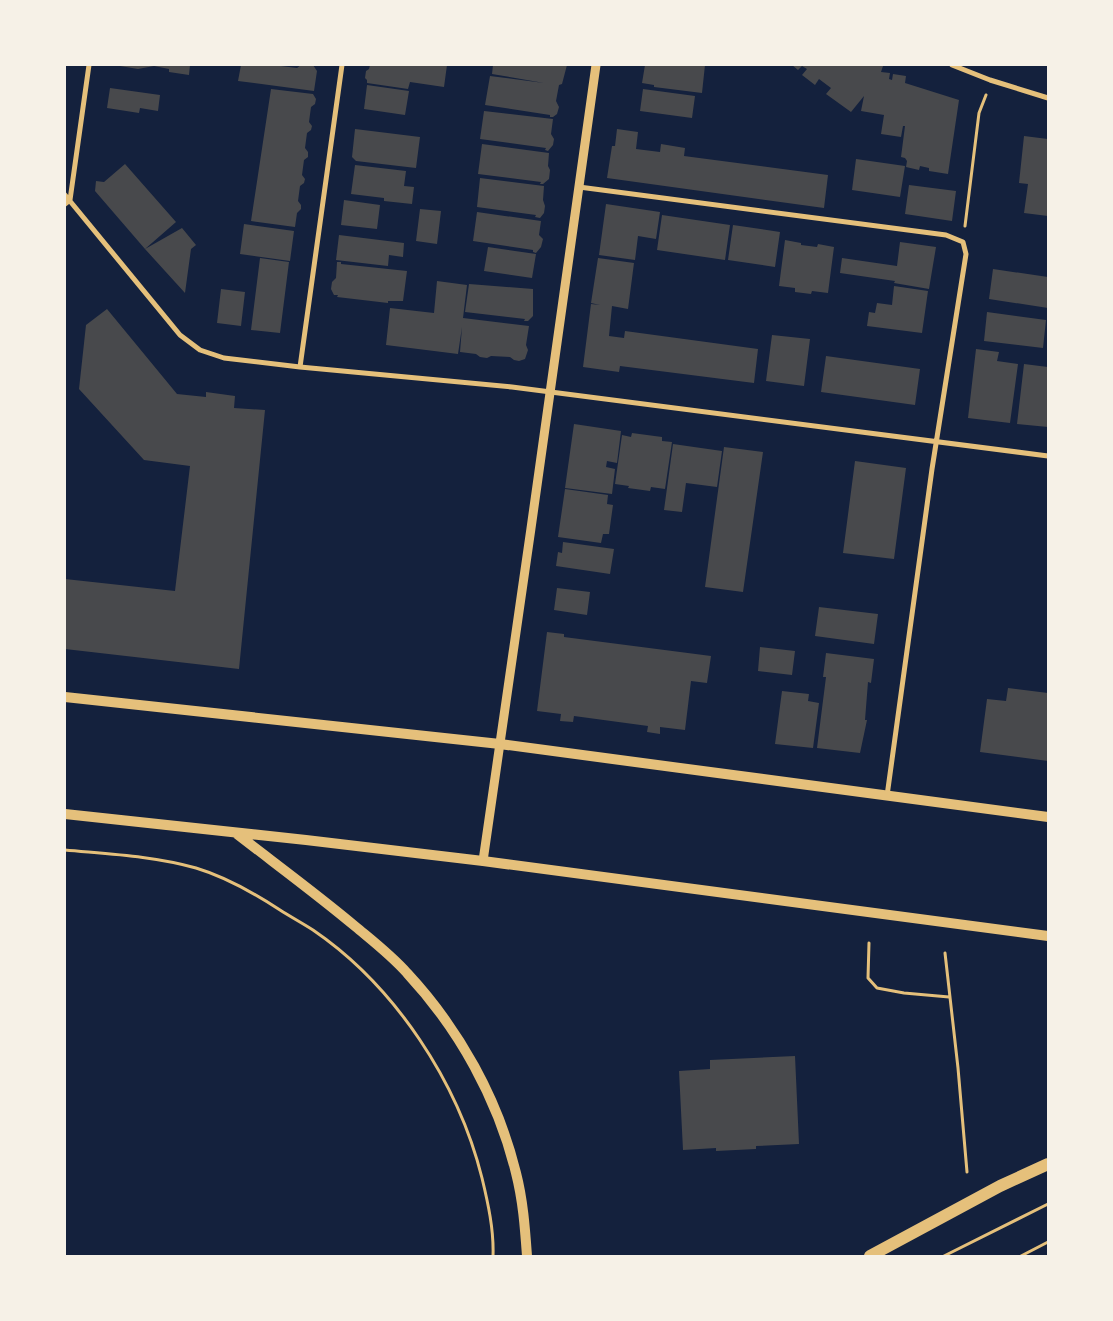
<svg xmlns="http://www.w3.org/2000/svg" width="1113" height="1321" viewBox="0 0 1113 1321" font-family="Manrope,sans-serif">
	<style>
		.building { fill: #48494c }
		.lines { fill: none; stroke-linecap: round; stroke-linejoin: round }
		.path { stroke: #e5c07b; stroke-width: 3 }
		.minor { stroke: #e5c07b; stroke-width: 5 }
		.tertiary { stroke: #e5c07b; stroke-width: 9 }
		.secondary { stroke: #e5c07b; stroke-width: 10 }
		.primary { stroke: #e5c07b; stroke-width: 12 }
	</style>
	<rect width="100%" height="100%" fill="#14213d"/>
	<path class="building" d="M114 65H190L189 75 169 72V69L154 66 138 69Z
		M241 65H273L297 68 301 65H313L317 71 314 91 238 81Z
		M370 65H447L444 87 410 82 408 89 367 83V80L365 78 366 71 369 69Z
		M493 65H567L562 84 559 85 556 101 559 107 557 114 553 117H550V115L485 105 490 76 544 83 492 74Z
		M645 65H705L702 93 654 87V85L642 83Z
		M792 65 883 66 881 72 890 73 889 79 892 80 893 74 906 76 905 83 959 100 948 174 929 171V168L920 166 919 170 906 167 907 161 905 158 901 157 905 126H903L901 137 881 134 884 115 861 111 864 96 851 112 826 94 831 88 819 79 815 85 802 75 807 69 802 66 798 70Z
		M367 85 409 91 405 115 364 109Z
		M110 88 160 95 158 111 140 108 139 113 107 108Z
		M271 89 313 94 316 99 315 104 311 107 309 122 312 126 311 130 307 133 305 148 308 152V157L304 160 302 175 305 179 304 183 300 186 298 201 301 205V209L297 213 295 227 251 221Z
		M643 89 695 96 692 118 640 111Z
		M484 111 553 119 551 134 554 139 553 145 548 151 545 150 546 148 480 139Z
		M355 129 420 137 416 168 356 161 352 157Z
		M617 129 638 132 636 149 660 152 661 144 685 148 684 156 828 175 824 208 607 178 612 146H615Z
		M1024 136 1048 139V216L1024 213 1028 184 1019 183Z
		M482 144 549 153 548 166 550 170 549 179 543 184H540L541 182 478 174Z
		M856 159 905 166 900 197 852 190Z
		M125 164 176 222 145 249 95 191 96 181 104 182Z
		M355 165 406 171 404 186 414 187 412 204 384 201V198L351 194Z
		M480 178 544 186 543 200 545 206 544 213 540 218 535 217 536 215 477 207Z
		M909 185 956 191 952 221 905 214Z
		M344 200 380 205 377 229 341 225Z
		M606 204 660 212 656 239 638 236 635 260 599 255Z
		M420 209 441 211 437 244 416 241Z
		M477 212 541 221 539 235 543 239 541 247 536 253 533 252V250L473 241Z
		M662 215 730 225 725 260 657 250Z
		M244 224 294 231 290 261 240 254Z
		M733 225 780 232 775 267 728 260Z
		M182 228 196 245 191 249 185 293 145 249Z
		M339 235 404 243 403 257 389 255 388 266 336 260Z
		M785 240 801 243V245L817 247 818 244 834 247 828 293 812 291 811 294 795 292V288L779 286Z
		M900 242 936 247 929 289 894 283 895 281 840 273 842 258 897 266Z
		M488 247 536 254 532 278 484 271Z
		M260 258 289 262 280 333 251 330Z
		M598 258 634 263 628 309 612 306 609 336 624 338 625 331 758 349 754 383 620 366 619 372 583 367 591 304 600 305 591 303Z
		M337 262H341V264L407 271 403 301H388V303L337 297 338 295H334L331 289 332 282 336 278Z
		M993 269 1048 277V308L989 299Z
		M437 281 467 285 463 318 529 326 526 345 528 350 525 359 519 361 514 360 510 357 491 356 487 358 480 357 476 354 460 352 462 327 458 354 386 345 390 308 434 313Z
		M469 284 533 289V316L528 321H524L525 319 465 312Z
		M894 286 928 291 922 333 867 326 869 312 875 313 877 303 892 305Z
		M221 289 245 292 241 326 217 323Z
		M107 309 177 394 206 397V392L235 396 234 408 265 410 239 669 65 649V579L175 591 190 466 144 460 79 389 86 325Z
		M987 312 1046 320 1043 348 984 341Z
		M772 335 810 339 804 386 766 381Z
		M976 349 999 352 997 361 1018 364 1010 423 968 418Z
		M826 356 920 369 915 405 821 392Z
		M1024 364 1048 367V427L1017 424Z
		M574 424 621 431 617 463 607 461 606 467 615 469 612 494 565 488Z
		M632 433 662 437V441L672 442 665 489 651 487 650 491 628 488 629 486 615 484 622 435 631 437Z
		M673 444 722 451 717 487 686 483 682 512 664 510Z
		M724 447 763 452 743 592 705 587Z
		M855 461 906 468 894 559 843 553Z
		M565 489 608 495 607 504 613 505 609 534H603L601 543 558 537Z
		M563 542 614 549 610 574 556 566 558 552 562 553Z
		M557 588 590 592 587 615 554 610Z
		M819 607 878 614 874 644 815 636Z
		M547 632 564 634V637L711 656 707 683 691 681 685 730 660 727V734L647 732 648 726 574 716 573 722 560 721 561 714 537 711Z
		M760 647 795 651 792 675 758 671Z
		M826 653 874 659 871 683 868 682 865 720H867L860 753 817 748 826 677H823Z
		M1008 688 1048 693V761L980 752 987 699 1006 701Z
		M782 691 809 694 808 701 819 703 813 748 775 744Z
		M795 1056 799 1144 756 1146V1149L716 1151V1148L683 1150 679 1071 710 1069V1060Z"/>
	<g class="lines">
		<path class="path" d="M965 226 979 113 986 95
			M65 850C108 854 154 856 196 868 226 877 254 893 280 910 291 917 302 923 313 930 395 986 458 1082 482 1178 488 1203 494 1230 493 1256
			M869 943 868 978 877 988 904 993 949 997
			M945 953 958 1068 967 1172
			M944 1256 1048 1204
			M1021 1256 1048 1242"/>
		<path class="minor" d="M952 65 990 80 1048 98
			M579 187 946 235 963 242 966 254 932 469 887 796
			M65 195 180 335 200 350 224 358 300 367 512 387 1048 456
			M65 204 70 200 89 65
			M300 367 342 65"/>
		<path class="tertiary" d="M483 861C522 596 559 330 596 65"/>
		<path class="secondary" d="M65 697 500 744 1048 817
			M65 814 306 840 483 861 1048 936
			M237 834C277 865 318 895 356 927 374 942 392 956 407 973 459 1029 498 1099 516 1173 523 1200 525 1228 527 1256"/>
		<path class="primary" d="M870 1256 1000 1186 1048 1164"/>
	</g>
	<rect width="1113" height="1321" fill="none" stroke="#f6f1e7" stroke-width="132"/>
</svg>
